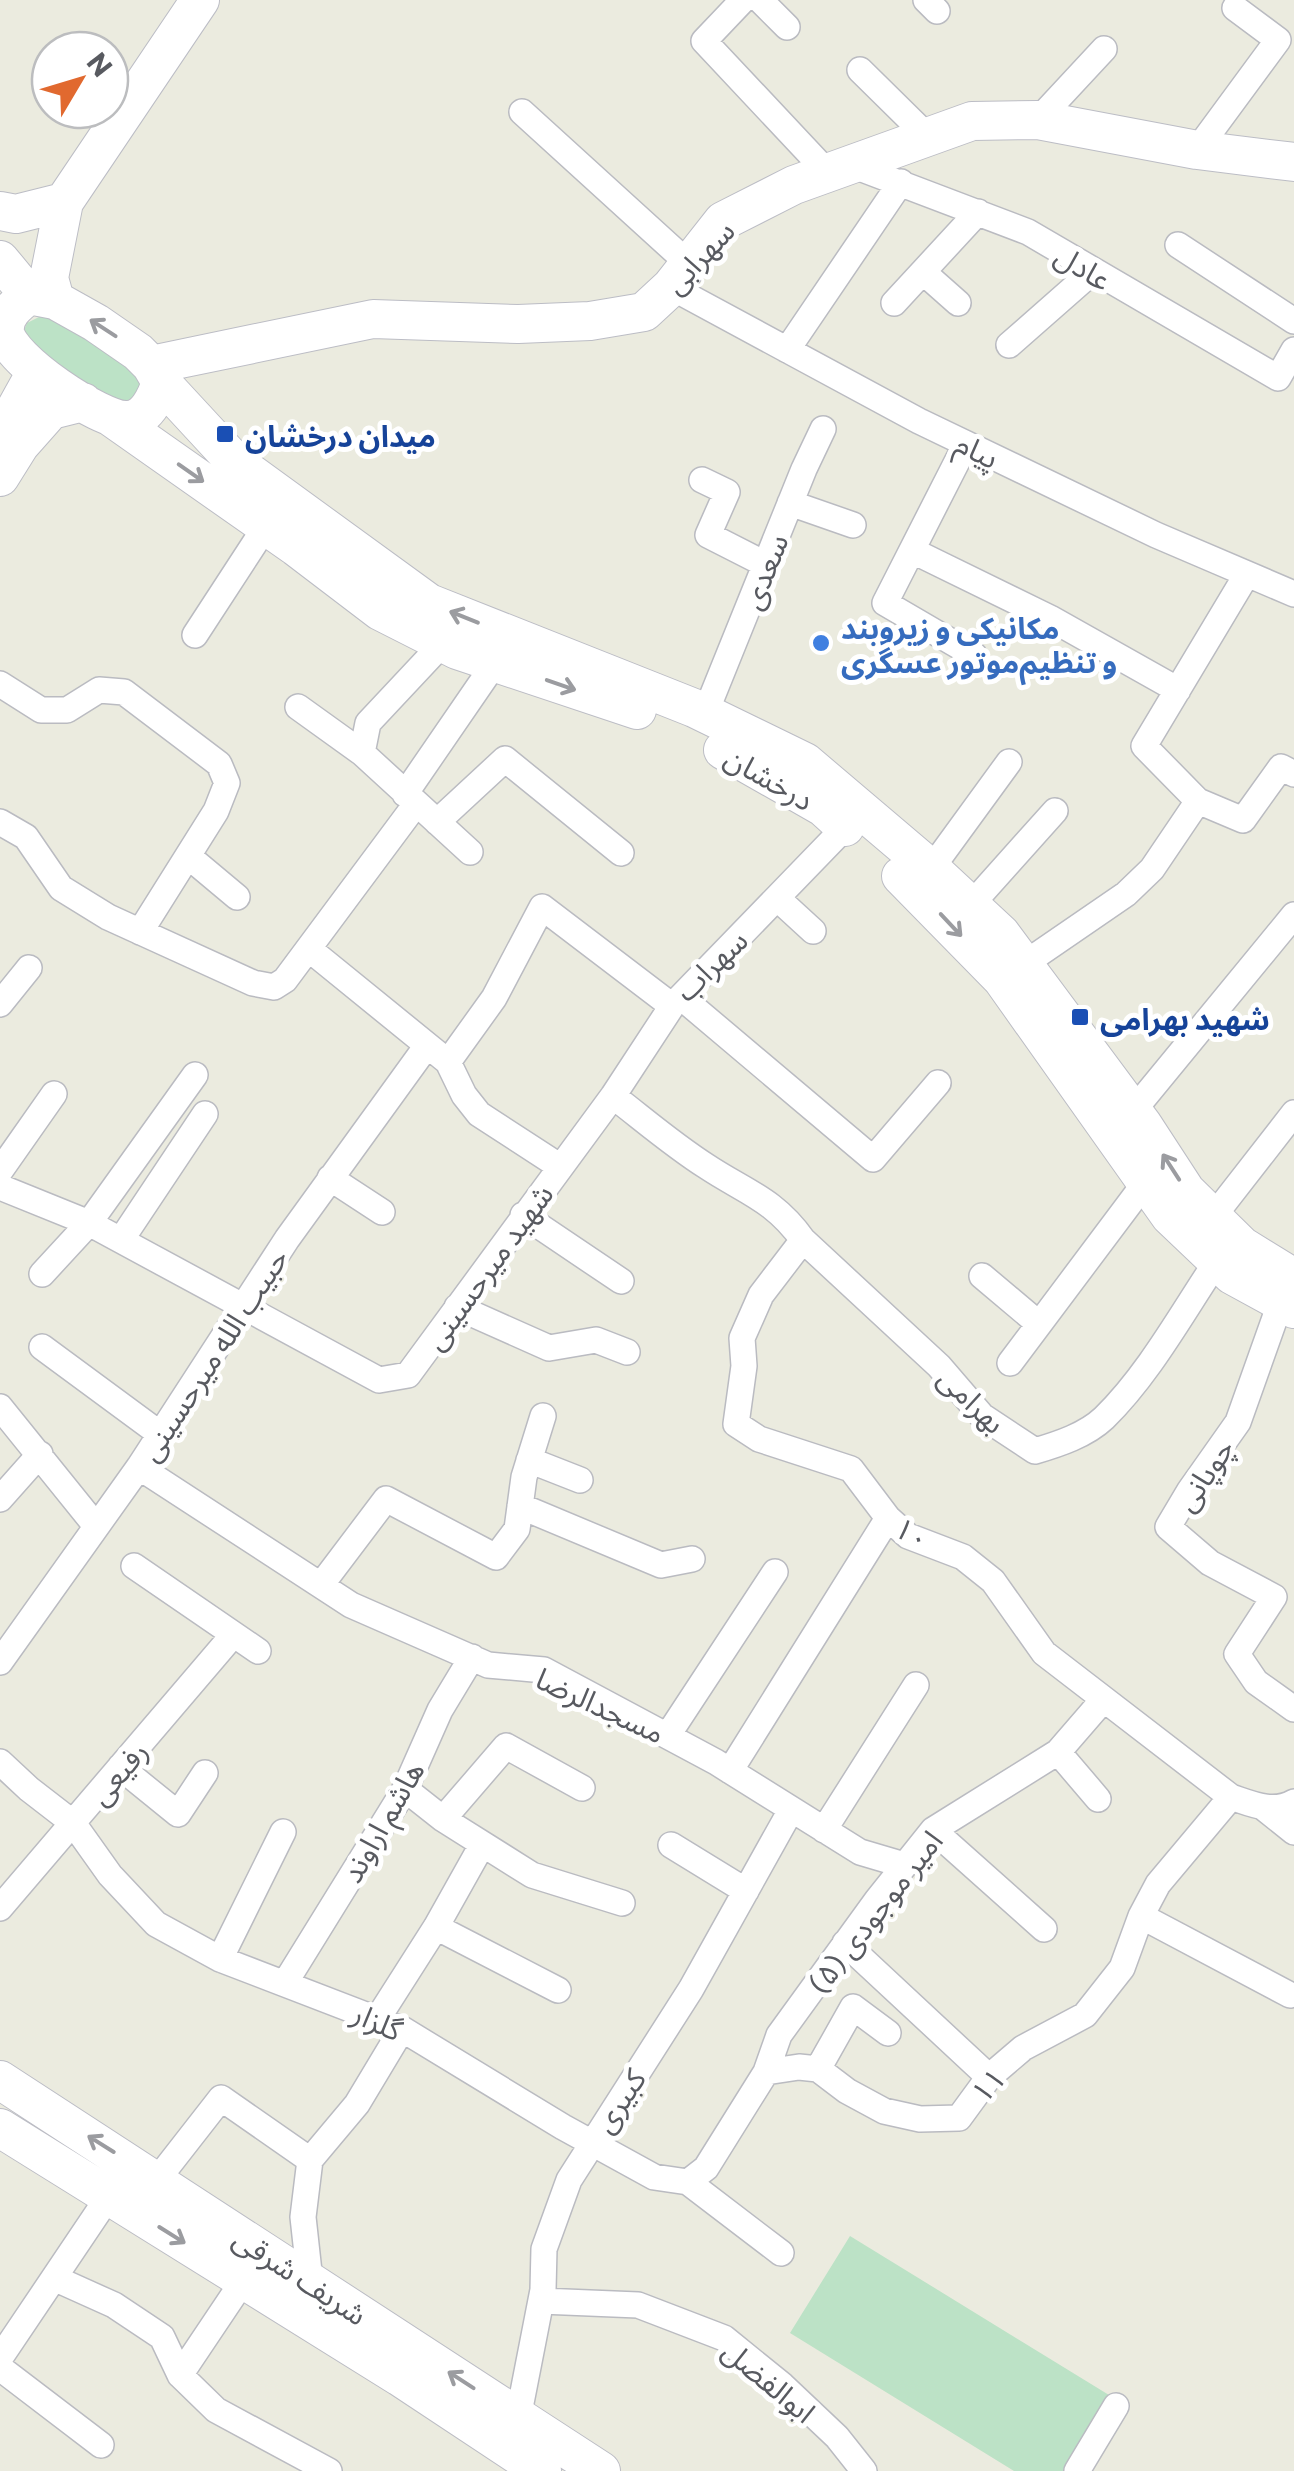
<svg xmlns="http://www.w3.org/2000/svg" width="1294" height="2471" viewBox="0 0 1294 2471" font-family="Commissioner,'Noto Sans Arabic',sans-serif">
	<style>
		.green { fill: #bce2c6 }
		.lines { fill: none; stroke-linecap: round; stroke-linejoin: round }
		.street-casing { stroke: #babbc1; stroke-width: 28 }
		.secondary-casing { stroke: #bcbdc5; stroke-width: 40 }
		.street { stroke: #fff; stroke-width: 25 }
		.secondary { stroke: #fff; stroke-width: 38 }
		.oneway { stroke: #9b9ca0 }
		.transit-dot { fill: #1a4fb4; stroke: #fff; stroke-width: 4 }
		.shop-dot { fill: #3f7fe0; stroke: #fff; stroke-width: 4 }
		.labels { text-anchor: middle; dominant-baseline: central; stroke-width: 10; stroke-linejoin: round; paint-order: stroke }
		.street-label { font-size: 30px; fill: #585a60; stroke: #fff }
		.transit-label { font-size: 30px; font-weight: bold; fill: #164399; stroke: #fff; text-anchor: start }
		.shop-label { font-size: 30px; font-weight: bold; fill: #366cbe; stroke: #fff; text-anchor: start }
	</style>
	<rect width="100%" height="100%" fill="#ebebdf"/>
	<path class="green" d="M43 315 83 335 140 371 144 388 130 407H114L21 338 27 323Z
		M850 2236 1109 2395 1063 2471H1014L790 2333Z"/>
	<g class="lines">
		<g class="street-casing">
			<path id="street" d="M743 0 704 41 827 172
				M760 0 787 27
				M926 0 937 11
				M860 70 927 136
				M522 112 689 264
				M1038 120 1104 49
				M1197 150 1278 40 1235 8
				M849 164 1028 232 1278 378 1294 350
				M1178 245 1294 321
				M923 272 958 303
				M671 287 919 421 1156 535 1294 594
				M894 303 978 212
				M1009 345 1092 272
				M787 350 901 182
				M966 444 885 603 974 655
				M702 480 727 492 708 535 765 564
				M790 503 853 525
				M913 551 1050 618 1178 690
				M1247 574 1144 746 1198 801 1243 820 1281 767 1294 774
				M195 635 266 526
				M443 643 368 723 362 753 470 852
				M0 684 41 710H67L99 690 124 692 219 764 227 783 216 811 140 932
				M298 707 362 753
				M705 714 804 469 823 429
				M405 794 495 663
				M0 822 26 837 61 888 108 917 253 983 274 987 285 980 416 804
				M437 822 505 759 621 853
				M188 856 237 897
				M931 869 1009 762
				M777 898 813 931
				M970 906 1055 811
				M309 949 448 1062 464 1095 479 1114 559 1166
				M1024 964 1126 894 1152 869 1198 801
				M681 997 873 1159 938 1083
				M0 1004 29 968
				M448 1062 494 998 542 907 672 1006
				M613 1096C643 1119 673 1145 706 1166 745 1192 774 1199 803 1240L939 1366 982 1416 1035 1451C1059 1444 1086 1435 1104 1418 1149 1374 1182 1313 1217 1261
				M1133 1111 1294 915
				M0 1171 54 1094
				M330 1178 382 1212
				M0 1187 89 1223 379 1380 408 1375 613 1096 672 1006 853 819
				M523 1215 621 1281
				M1213 1217 1294 1113
				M121 1240 205 1114
				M803 1240 761 1295 742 1338 744 1366 736 1424 759 1439 851 1469 888 1518 908 1536 963 1557 993 1581 1044 1653 1231 1797C1252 1804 1273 1814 1294 1802
				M42 1274 89 1223 195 1075
				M982 1276 1039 1324
				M1286 1287 1238 1422 1190 1490 1168 1527 1210 1563 1274 1597 1237 1654 1256 1682 1294 1709
				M457 1307 549 1348 596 1340 627 1352
				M42 1347 160 1434
				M1010 1363 1145 1183
				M0 1407 96 1526
				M529 1460 580 1480
				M139 1467 351 1605 488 1665 544 1670 716 1762 860 1852 904 1865
				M0 1499 40 1454
				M520 1506 661 1565 692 1559
				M134 1566 258 1651
				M321 1585 386 1499 496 1557 517 1529 524 1477 543 1416
				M0 1662 139 1467 287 1239 426 1047
				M668 1735 775 1572
				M1058 1752 1098 1799
				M0 1762 29 1789 73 1823 110 1875 156 1924 220 1959 402 2029 563 2127 654 2177 688 2182 781 2253
				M120 1767 178 1814 205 1773
				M730 1771 888 1518
				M405 1789 443 1819 532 1875 622 1903
				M1264 1808 1294 1832
				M443 1819 506 1746 582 1788
				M824 1830 916 1685
				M933 1830 1044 1929
				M671 1845 746 1891
				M0 1908 233 1635
				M1141 1916 1290 1995
				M436 1927 558 1990
				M845 1943 989 2077
				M220 1959 283 1832
				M285 1983 405 1789 440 1710 472 1657
				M378 2018 436 1927 482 1845
				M818 2069 853 2007 888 2033
				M766 2072 779 2035 877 1900 933 1830 1058 1752 1103 1700
				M157 2180 221 2098 310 2160
				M688 2182 706 2168 766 2072 799 2067 818 2069 847 2091 884 2111 920 2119 959 2118 989 2077 1023 2048 1085 2015 1122 1968 1141 1916 1158 1884 1231 1797
				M54 2278 114 2305 162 2337 180 2375 216 2410 329 2471
				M310 2281 303 2217 310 2160 357 2104 402 2029
				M541 2301 638 2305 724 2338 782 2385 837 2437 864 2471
				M0 2358 109 2196
				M0 2368 101 2445
				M180 2375 237 2290
				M518 2418 543 2290 544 2249 569 2180 691 1989 791 1810
				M1077 2471 1116 2406"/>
		</g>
		<g class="secondary-casing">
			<path id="secondary" d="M0 211 16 214 64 202
				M0 260 29 295
				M55 300 49 278 64 202 200 0
				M151 365 373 319 518 324 590 321 644 312 671 287 723 221 794 185 972 121 1038 120 1197 150 1294 162
				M161 382C156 398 146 420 127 420 100 421 8 359 5 332 3 315 17 304 29 295L55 300 96 323 138 352 151 365 161 382 235 462 429 603 694 708 805 762 931 869 1001 934 1143 1125 1186 1191 1242 1246 1294 1278
				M111 417 296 547 380 611 457 650 637 710
				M0 437 36 372
				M0 477 20 445 51 410 83 402
				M723 750 823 807 845 827
				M901 876 1002 979 1170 1216 1232 1275 1294 1309
				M0 2080 601 2471
				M0 2128 400 2377 542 2471"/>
		</g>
		<use href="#street" class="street"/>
		<use href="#secondary" class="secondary"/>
	</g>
	<defs><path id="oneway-shaft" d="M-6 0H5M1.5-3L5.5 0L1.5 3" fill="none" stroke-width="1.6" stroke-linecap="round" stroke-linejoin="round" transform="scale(2.5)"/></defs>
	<g class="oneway">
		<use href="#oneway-shaft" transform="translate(103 328) rotate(-147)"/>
		<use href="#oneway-shaft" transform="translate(191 473) rotate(35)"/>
		<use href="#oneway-shaft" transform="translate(464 617) rotate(-158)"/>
		<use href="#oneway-shaft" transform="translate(561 685) rotate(19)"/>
		<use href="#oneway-shaft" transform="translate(951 925) rotate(47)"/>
		<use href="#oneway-shaft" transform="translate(1171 1167) rotate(-123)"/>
		<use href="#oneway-shaft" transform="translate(101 2144) rotate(-148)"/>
		<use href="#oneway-shaft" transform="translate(172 2235) rotate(32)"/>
		<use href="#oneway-shaft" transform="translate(461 2380) rotate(-147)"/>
	</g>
	<g class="transit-dot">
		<rect x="215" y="424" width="20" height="20" rx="5"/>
		<rect x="1070" y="1007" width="20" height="20" rx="5"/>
	</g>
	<circle class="shop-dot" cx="821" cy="643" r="10"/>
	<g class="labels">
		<g class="street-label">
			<text transform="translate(698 256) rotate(-47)">سهرابی</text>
			<text transform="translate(1084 266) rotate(31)">عادل</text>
			<text transform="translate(978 449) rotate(26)">پیام</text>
			<text transform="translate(763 571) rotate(-68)">سعدی</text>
			<text transform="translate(770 777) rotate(30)">درخشان</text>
			<text transform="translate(710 964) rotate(-44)">سهراب</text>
			<text transform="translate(487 1266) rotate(-54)">شهید میرحسینی</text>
			<text transform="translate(212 1354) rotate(-57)">حبیب الله میرحسینی</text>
			<text transform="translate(973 1399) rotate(44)">بهرامی</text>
			<text transform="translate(1203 1474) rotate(-56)">چوپانی</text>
			<text transform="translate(913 1532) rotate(31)">۱۰</text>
			<text transform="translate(601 1704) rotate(25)">مسجدالرضا</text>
			<text transform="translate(117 1772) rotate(-50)">رفیعی</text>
			<text transform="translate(381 1821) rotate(-60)">هاشم اراوند</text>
			<text transform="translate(874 1911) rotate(-52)">امیر موجودی (۵)</text>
			<text transform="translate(378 2020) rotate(24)">گلزار</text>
			<text transform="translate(987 2084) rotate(-48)">۱۱</text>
			<text transform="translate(618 2100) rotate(-57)">کبیری</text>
			<text transform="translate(301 2275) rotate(33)">شریف شرقی</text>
			<text transform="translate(770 2380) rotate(40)">ابوالفضل</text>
		</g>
		<g class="transit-label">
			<text x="245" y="434">میدان درخشان</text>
			<text x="1100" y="1017">شهید بهرامی</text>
		</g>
		<g class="shop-label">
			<text x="841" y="626">مکانیکی و زیروبند<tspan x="841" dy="34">و تنظیم‌موتور عسگری</tspan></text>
		</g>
	</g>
	<g transform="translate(80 80) rotate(52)"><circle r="48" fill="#ffffff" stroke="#bcbdbf" stroke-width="2.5"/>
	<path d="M0-8L18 38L0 25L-18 38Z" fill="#e1692f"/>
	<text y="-15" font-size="28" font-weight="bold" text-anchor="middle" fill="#585a60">N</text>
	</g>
</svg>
